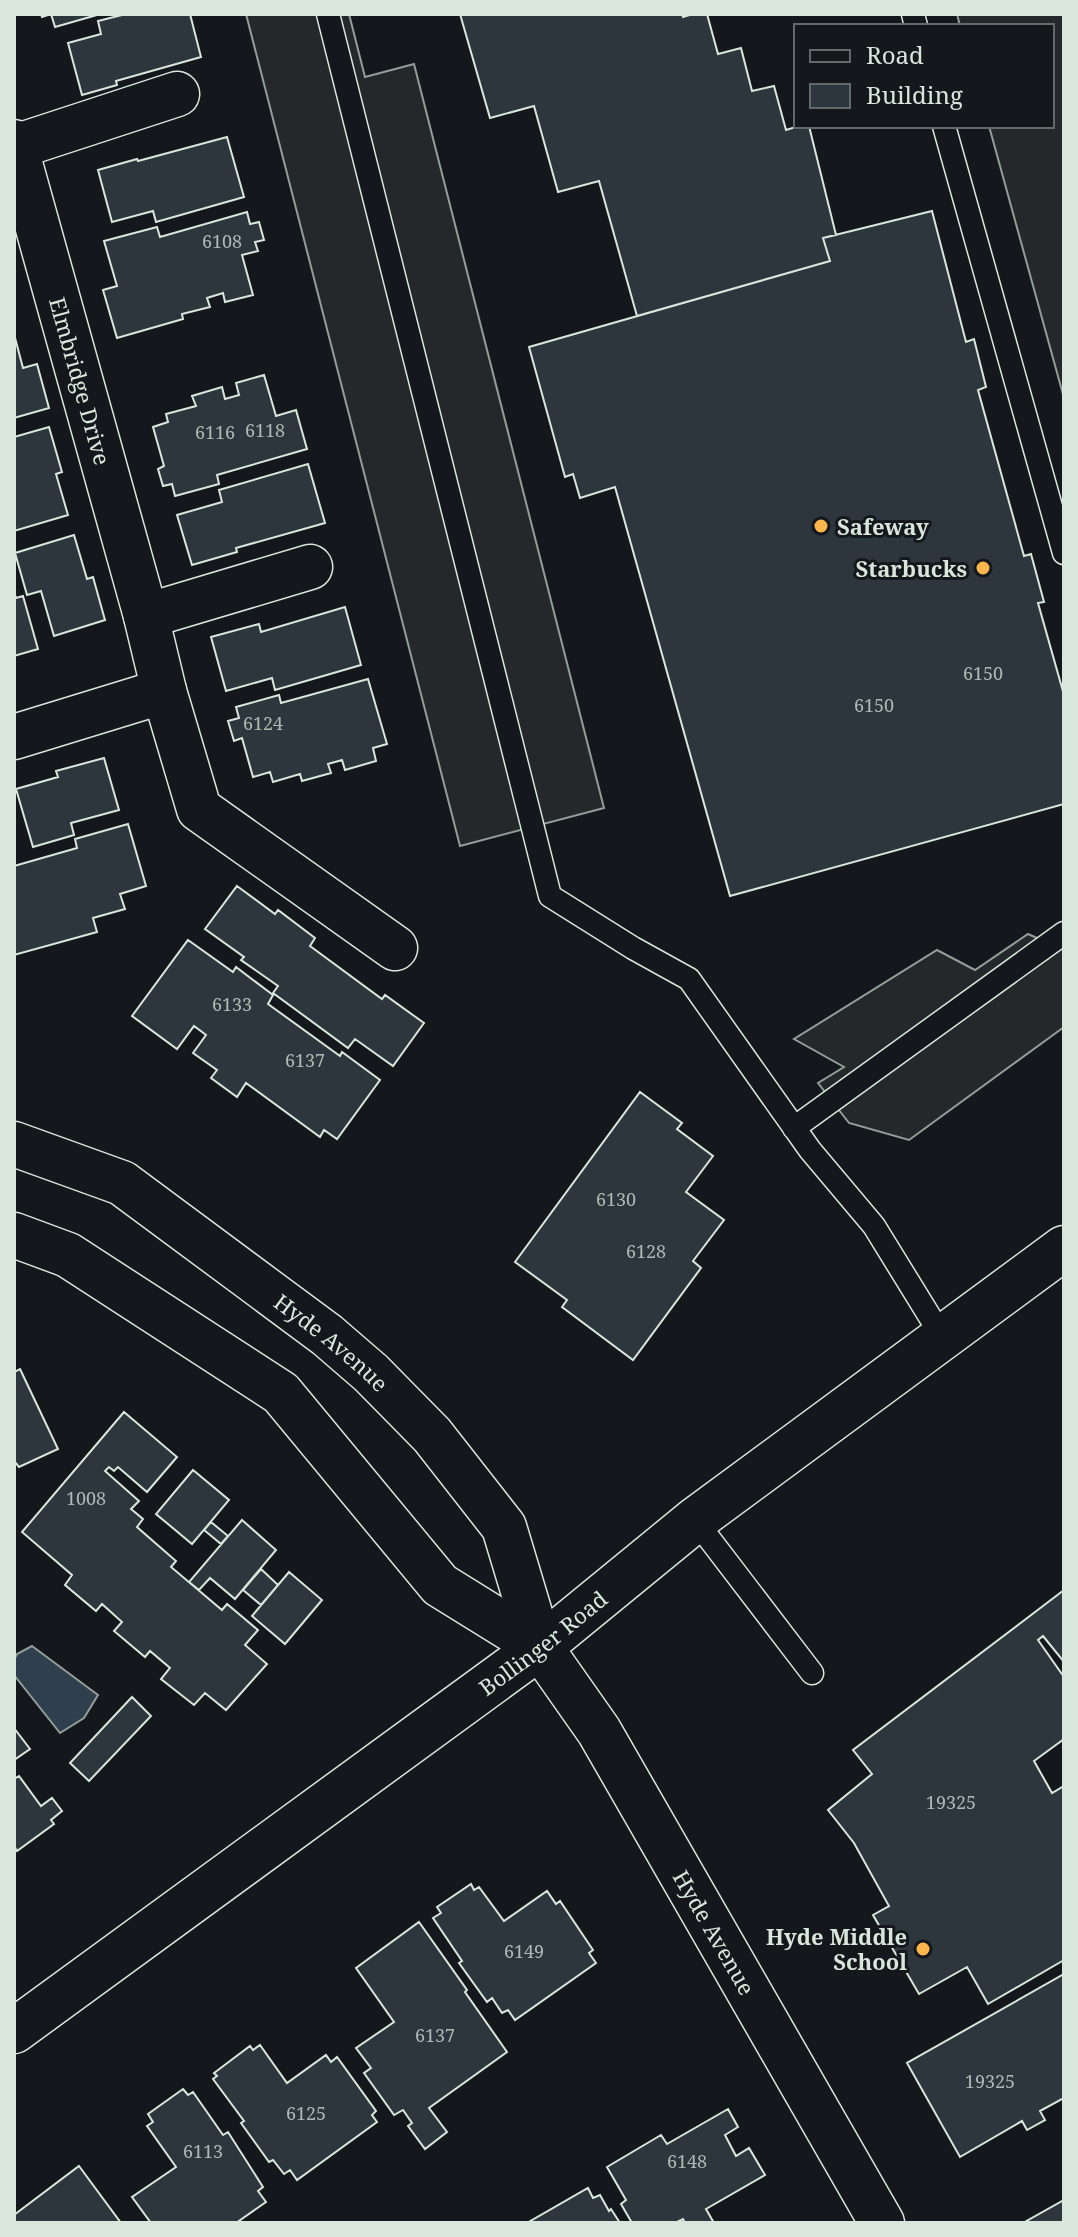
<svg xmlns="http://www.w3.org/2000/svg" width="1078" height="2237" viewBox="0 0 1078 2237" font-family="'Noto Serif',serif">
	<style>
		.parking { fill: #24282b; stroke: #939e99; stroke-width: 2 }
		.water { fill: #2f3f4d; stroke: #939e99; stroke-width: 2 }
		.building { fill: #2c363c; stroke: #d8e6dc; stroke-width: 2 }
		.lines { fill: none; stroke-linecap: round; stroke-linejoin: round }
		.service-casing { stroke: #d8e6dc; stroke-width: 25 }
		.minor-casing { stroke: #d8e6dc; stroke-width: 47 }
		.secondary-casing { stroke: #d8e6dc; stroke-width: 47 }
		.service { stroke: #14181c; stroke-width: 22 }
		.minor { stroke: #14181c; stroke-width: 44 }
		.secondary { stroke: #14181c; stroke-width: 44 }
		.poi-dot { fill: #ffb74d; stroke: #14181c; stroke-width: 3 }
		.labels { text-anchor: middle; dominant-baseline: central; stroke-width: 6; stroke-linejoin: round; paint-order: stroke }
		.number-label { font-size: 18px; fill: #adbab4 }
		.street-label { font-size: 22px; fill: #d8e6dc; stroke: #14181c }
		.poi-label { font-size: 22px; font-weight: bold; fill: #d8e6dc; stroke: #14181c; text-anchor: end }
	</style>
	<rect width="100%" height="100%" fill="#14181c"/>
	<path class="parking" d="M246 14H349L365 77 414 64 604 808 460 846Z
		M957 14H1064V398L989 126H1052V26H960Z
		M1028 934 1064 950V1027L909 1140 849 1123 818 1083 844 1067 794 1039 937 950 975 970Z"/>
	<path class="water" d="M32 1646 98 1695 84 1718 60 1733 14 1675V1660L17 1654Z"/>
	<path class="building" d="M41 14H97V15L55 27 51 14 42 17Z
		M126 14H190L201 57 116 81 117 85 82 95 68 43 101 34 98 21Z
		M460 14H682L683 17 693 14H707L718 54 741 48 752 91 774 86 786 130 799 126H809L836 235 823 238 830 261 637 316 599 181 558 192 534 106 490 118Z
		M227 137 244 197 156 222 153 211 112 222 98 170 137 159 138 161Z
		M932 211 966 342 974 339 986 387 978 390 1024 556 1031 554 1044 602 1038 603 1064 695V804L730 896 615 487 580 498 573 474 565 477 529 347 830 261 823 238Z
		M247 212 250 224 259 222 264 240 255 242 258 251 242 255 253 295 225 302 223 293 207 298 210 307 182 314 183 319 117 338 103 290 117 286 104 241 157 227 160 237Z
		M14 334 23 368 37 364 49 408 14 418Z
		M264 375 276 416 296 410 307 449 217 475 219 484 175 496 172 484 163 486 158 469 164 466 153 427 168 422 166 414 196 406 192 396 222 387 225 399 239 395 236 383Z
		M49 427 62 472 56 474 68 515 14 531V437Z
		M308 464 325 523 236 548 237 552 192 565 177 515 222 502 219 490Z
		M74 535 87 579 93 577 105 620 54 636 41 591 27 595 15 553Z
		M14 592 16 598 23 596 38 649 14 656Z
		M345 607 361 665 275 690 272 678 226 691 211 637 259 624 261 632Z
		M368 679 387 744 373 748 376 761 345 770 342 760 328 764 331 773 302 781 300 774 273 782 270 772 253 777 242 738 234 741 228 721 239 718 236 707 279 695 281 703Z
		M104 758 119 810 71 823 74 835 33 847 16 789 58 777 56 771Z
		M128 824 146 886 120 894 125 909 93 918 97 932 14 955V866L77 848 75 839Z
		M237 886 275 914 278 910 315 938 310 946 382 999 385 995 424 1023 393 1066 355 1039 348 1048 273 993 278 986 241 960 244 957 205 929Z
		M188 940 233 972 236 967 273 995 268 1004 340 1056 342 1052 380 1080 337 1139 324 1130 320 1137 246 1083 237 1097 211 1078 217 1070 193 1053 206 1035 194 1026 177 1049 132 1016Z
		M640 1092 682 1123 677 1129 713 1156 686 1192 724 1220 693 1261 701 1268 633 1360 562 1307 567 1300 515 1262Z
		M20 1369 58 1449 19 1467 14 1461V1372Z
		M124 1412 177 1457 147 1492 118 1467 114 1471 109 1467 105 1471 139 1501 131 1509 143 1519 137 1527 176 1561 171 1567 222 1610 227 1604 258 1630 245 1645 267 1664 226 1710 205 1693 194 1705 161 1679 170 1668 150 1651 145 1657 114 1631 122 1622 102 1604 96 1611 65 1585 72 1575 22 1532Z
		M193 1470 229 1500 192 1544 156 1514Z
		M242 1520 276 1550 235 1599 210 1578 199 1590 189 1582Z
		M211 1522 228 1536 221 1544 204 1530Z
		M261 1569 278 1585 261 1605 243 1590Z
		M289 1572 322 1600 285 1644 252 1616Z
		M1064 1590V1662L1043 1636 1038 1640 1064 1677V1739L1034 1761 1052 1793 1064 1786V1960L988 2004 967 1967 919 1994 873 1915 889 1906 854 1843 828 1810 872 1774 853 1750Z
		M132 1697 151 1716 89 1781 70 1763Z
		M14 1728 30 1749 14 1760Z
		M19 1776 41 1806 52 1798 62 1811 51 1820 54 1824 17 1851 14 1846V1779Z
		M471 1884 474 1890 479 1887 504 1921 547 1891 556 1904 560 1901 593 1950 589 1953 596 1963 515 2020 508 2010 502 2013 492 1998 487 2002 459 1963 462 1961 433 1918 441 1913 437 1907Z
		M419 1922 467 1990 465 1992 507 2052 429 2108 447 2132 425 2149 408 2126 412 2123 403 2110 394 2115 364 2073 371 2068 356 2048 394 2022 356 1968Z
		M1064 1974V2098L1040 2111 1045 2120 1027 2130 1022 2121 960 2157 907 2063Z
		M260 2045 287 2083 326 2055 331 2062 337 2057 376 2111 372 2115 377 2122 297 2180 290 2170 284 2174 273 2160 269 2162 241 2123 244 2121 213 2079 217 2076 214 2073 250 2046 253 2050Z
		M183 2089 188 2095 193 2092 223 2135 228 2132 263 2187 258 2191 266 2202 236 2223H151L132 2197 176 2167 147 2126 153 2122 148 2114Z
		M728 2109 738 2127 725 2135 736 2156 749 2148 765 2175 706 2209 714 2223H685L683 2219 675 2223H632L621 2204 626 2200 607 2167 661 2135 667 2144Z
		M79 2166 121 2223H14V2215Z
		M588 2188 593 2198 600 2195 609 2211 611 2209 620 2223H527Z
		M1064 2200V2223H1023Z"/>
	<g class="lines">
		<g class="service-casing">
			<path id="service" d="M328 14 550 896 633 948 689 979 810 1150 874 1226 943 1338
				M913 14 916 26
				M944 126 1064 553
				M794 1128 1064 933
				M695 1520 812 1673"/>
		</g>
		<g class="minor-casing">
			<g id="minor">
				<path id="s1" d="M14 142 146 616 164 691 199 809 395 948"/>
				<path d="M15 147 177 94"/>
				<path d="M146 616 310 567"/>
				<path d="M14 737 164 691"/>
				<path id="s2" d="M14 1144 122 1183 327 1335 371 1373 432 1435 504 1527 540 1647 599 1731 882 2223"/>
				<path d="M14 1235 68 1255 281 1393 440 1585 540 1647"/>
			</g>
		</g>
		<g class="secondary-casing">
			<g id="secondary">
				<path id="s3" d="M14 2031 540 1647 695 1520 1064 1248"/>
			</g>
		</g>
		<use href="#service" class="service"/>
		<use href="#minor" class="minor"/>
		<use href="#secondary" class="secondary"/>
	</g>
	<g class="poi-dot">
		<circle cx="821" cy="526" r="8"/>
		<circle cx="983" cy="568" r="8"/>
		<circle cx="923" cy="1949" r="8"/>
	</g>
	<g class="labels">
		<g class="number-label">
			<text x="222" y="241">6108</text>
			<text x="265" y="430">6118</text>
			<text x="215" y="432">6116</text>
			<text x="983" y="673">6150</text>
			<text x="874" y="705">6150</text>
			<text x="263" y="723">6124</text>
			<text x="232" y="1004">6133</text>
			<text x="305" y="1060">6137</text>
			<text x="616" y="1199">6130</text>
			<text x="646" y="1251">6128</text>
			<text x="86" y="1498">1008</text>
			<text x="951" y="1802">19325</text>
			<text x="524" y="1951">6149</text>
			<text x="435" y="2035">6137</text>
			<text x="990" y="2081">19325</text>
			<text x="306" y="2113">6125</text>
			<text x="203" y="2151">6113</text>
			<text x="687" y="2161">6148</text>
		</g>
		<g class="street-label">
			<text stroke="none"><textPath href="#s1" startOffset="248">Elmbridge Drive</textPath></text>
			<text stroke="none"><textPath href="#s2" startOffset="378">Hyde Avenue</textPath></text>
			<text stroke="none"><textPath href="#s3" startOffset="656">Bollinger Road</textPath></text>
			<text stroke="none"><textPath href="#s2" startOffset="1092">Hyde Avenue</textPath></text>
		</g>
		<g class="poi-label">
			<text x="837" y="526" text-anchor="start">Safeway</text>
			<text x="967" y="568">Starbucks</text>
			<text x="907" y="1936">Hyde Middle<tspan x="907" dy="25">School</tspan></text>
		</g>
	</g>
	<rect width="1078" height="2237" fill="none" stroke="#d8e6dc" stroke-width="32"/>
	<rect x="794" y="24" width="260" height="104" fill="#14181c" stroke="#626a69" stroke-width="2"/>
	<rect x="810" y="50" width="40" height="12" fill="#14181c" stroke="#626a69" stroke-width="2"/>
	<text x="866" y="64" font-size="24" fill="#d8e6dc">Road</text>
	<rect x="810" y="84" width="40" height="24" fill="#2c363c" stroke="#626a69" stroke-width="2"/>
	<text x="866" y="104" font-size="24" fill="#d8e6dc">Building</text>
</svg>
